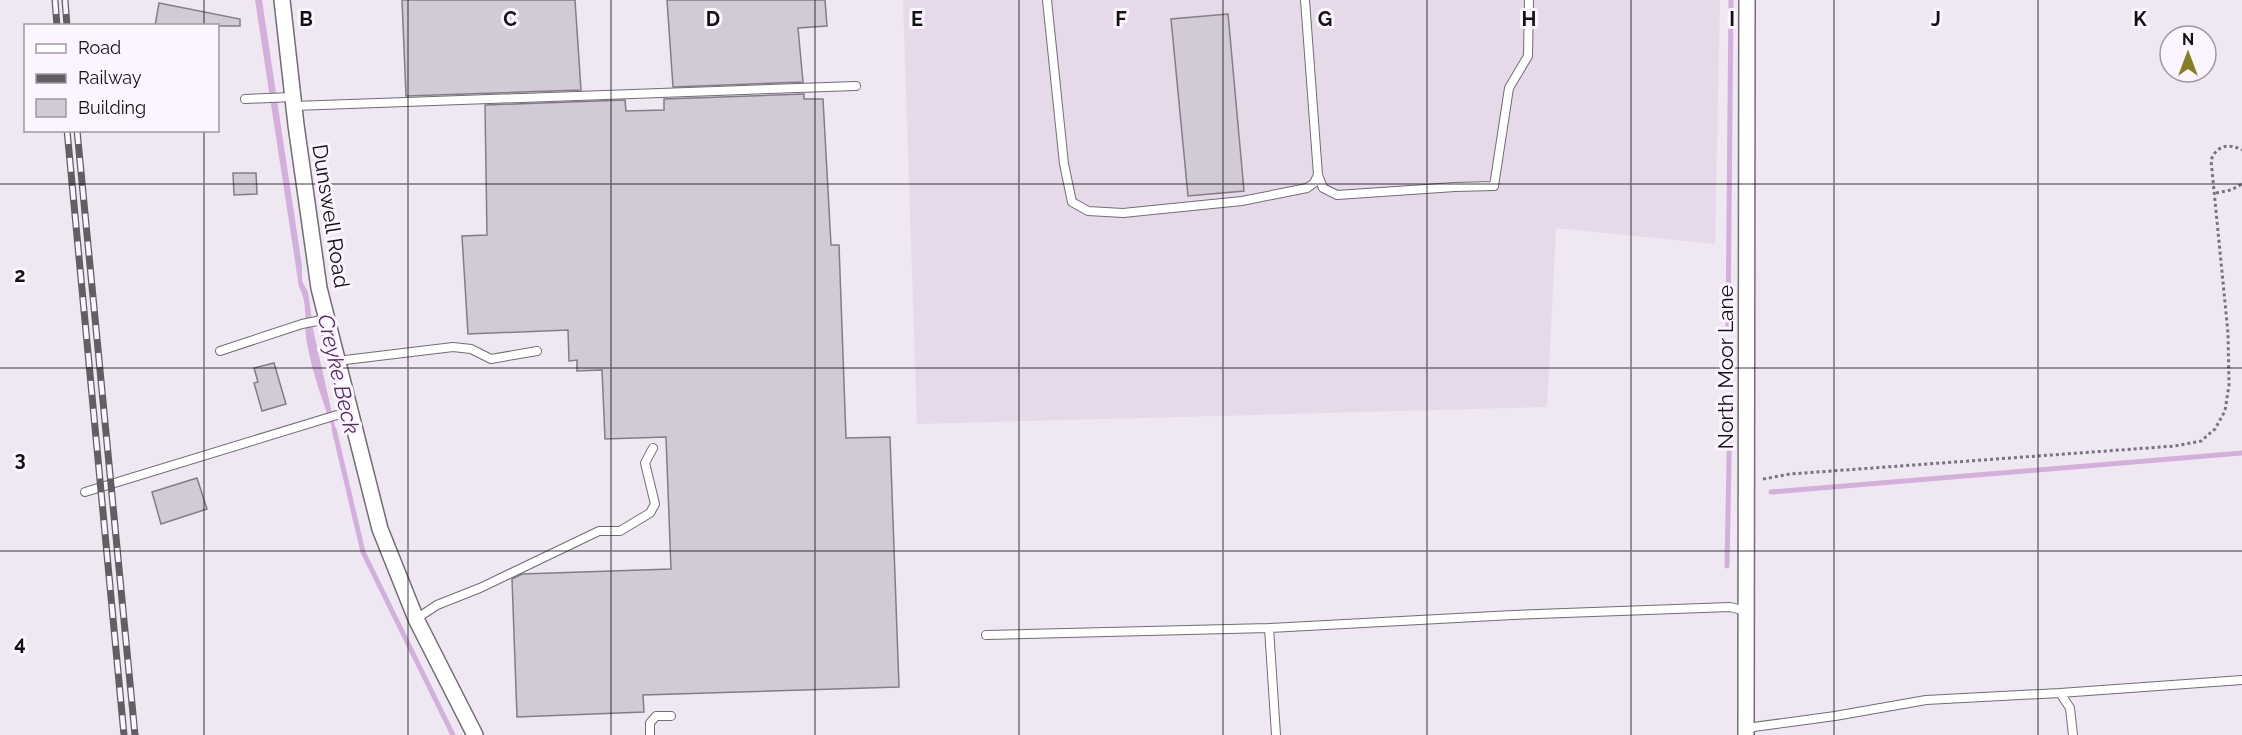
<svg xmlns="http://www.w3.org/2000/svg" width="2242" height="735" viewBox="0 0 2242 735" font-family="Raleway,sans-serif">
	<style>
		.built { fill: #e6d9ea }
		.water { fill: #d3b0db }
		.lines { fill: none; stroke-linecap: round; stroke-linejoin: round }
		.stream { stroke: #d3b0db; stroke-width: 5 }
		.building { fill: #d2cad4; stroke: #847d86; stroke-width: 1.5 }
		.lane-casing { stroke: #736c75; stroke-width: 10 }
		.street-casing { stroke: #736c75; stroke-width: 18 }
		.path { stroke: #79747a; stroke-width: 3; stroke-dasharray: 3 3; stroke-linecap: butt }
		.lane { stroke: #fff; stroke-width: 8 }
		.street { stroke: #fff; stroke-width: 15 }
		.rail-casing { stroke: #625e63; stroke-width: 7 }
		.rail { stroke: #fcf4fe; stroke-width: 4.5; stroke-dasharray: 14; stroke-linecap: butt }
		.grid { fill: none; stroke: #141114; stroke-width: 1.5; stroke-opacity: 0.55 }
		.labels { text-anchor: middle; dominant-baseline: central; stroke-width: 6; stroke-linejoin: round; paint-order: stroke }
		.street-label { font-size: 21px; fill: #141114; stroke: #fcf4fe }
		.water-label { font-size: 22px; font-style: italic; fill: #582d63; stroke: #fcf4fe }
		.grid-label { font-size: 20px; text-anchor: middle; font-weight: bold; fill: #141114; stroke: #fcf4fe; stroke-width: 6; stroke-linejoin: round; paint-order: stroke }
	</style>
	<rect width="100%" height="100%" fill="#efe7f1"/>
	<path class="built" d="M903 0H1720L1715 244 1556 228 1547 407 917 424Z"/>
	<path class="water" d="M255 0H262L302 266V281L308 292 314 334 337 435 335 436C324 404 311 371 306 337 304 320 308 303 299 287Z"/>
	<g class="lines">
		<path class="stream" d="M1728 328 1731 0
			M334 429 363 552 453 735
			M1771 492 2242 453
			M1727 566 1730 409"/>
	</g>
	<path class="building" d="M402 0H575L581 90 406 96Z
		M667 0H825L827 26 798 28 803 82 673 87Z
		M159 3 240 19V26H155Z
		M1228 14 1244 191 1188 196 1171 19Z
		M804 94V99H823L831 245H839L846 438 890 437 899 687 643 695 644 712 517 717 512 579 522 574 671 569 666 437 605 439 602 370 577 371V360L569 361 568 330 468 334 462 236 487 235 485 105 625 100 626 111 664 110V99Z
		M233 173H256L257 194 234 195Z
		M274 363 286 404 262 411 254 383 258 382 254 368Z
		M197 478 207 509 161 524 152 492Z"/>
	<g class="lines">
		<g class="lane-casing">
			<path id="lane" d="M1047 0 1064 164 1072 202 1088 211 1123 213 1242 201 1307 188 1314 183 1318 175 1305 0
				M245 99 293 97
				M294 106 856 86
				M1318 175 1323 188 1337 195 1455 187 1494 186 1509 88 1528 56 1529 0
				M220 351 302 324 327 319
				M337 361 453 347 471 349 491 359 537 351
				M85 492 350 411
				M416 619 437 605 480 588 599 531H620L650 513 655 504 645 463 653 448
				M1269 628 1276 735
				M986 635 1269 628 1513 615 1730 607 1746 611
				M2060 693 2242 680
				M1746 728 1835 716 1926 700 2060 693 2070 708 2073 735
				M650 735V723L656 716H671"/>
		</g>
		<g class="street-casing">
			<path id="street" d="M282 0 296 125 319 288 380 529 416 619 475 735
				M1746 735 1747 0"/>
		</g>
		<path class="path" d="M2216 193 2231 190 2242 184
			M1763 479 1790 474 2175 446 2201 441 2215 429 2225 411 2229 385 2228 333 2211 160C2217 145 2229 143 2242 150"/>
		<use href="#lane" class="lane"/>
		<use href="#street" class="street"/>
		<g class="rail-casing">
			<path id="rail" d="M55 0 57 26
				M65 0 67 26
				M67 130 124 735
				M77 130 135 735"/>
		</g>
		<use href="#rail" class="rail"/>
	</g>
	<path class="grid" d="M204 0V26M408 0V735M611 0V735M815 0V735M1019 0V735M1223 0V735M1427 0V735M1631 0V735M1834 0V735M2038 0V735M204 130V735M0 184H2242M0 368H2242M0 551H2242"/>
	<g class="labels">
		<g class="street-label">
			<text transform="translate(331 216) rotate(81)">Dunswell Road</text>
			<text transform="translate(1725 367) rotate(-90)">North Moor Lane</text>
		</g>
		<g class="water-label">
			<text transform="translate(339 374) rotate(77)">Creyke Beck</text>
		</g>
	</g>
	<g class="grid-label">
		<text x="306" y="26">B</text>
		<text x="510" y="26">C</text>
		<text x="713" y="26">D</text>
		<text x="917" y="26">E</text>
		<text x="1121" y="26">F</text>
		<text x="1325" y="26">G</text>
		<text x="1529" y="26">H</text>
		<text x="1732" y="26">I</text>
		<text x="1936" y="26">J</text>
		<text x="2140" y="26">K</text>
		<text x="20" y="282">2</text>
		<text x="20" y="466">3</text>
		<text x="20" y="650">4</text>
	</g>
	<rect x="24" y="24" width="195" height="108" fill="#fcf4fe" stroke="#9f99a0" stroke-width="1.5"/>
	<rect x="36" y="44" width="30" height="9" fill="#ffffff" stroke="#9f99a0" stroke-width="1.5"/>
	<text x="78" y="54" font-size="18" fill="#141114">Road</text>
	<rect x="36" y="74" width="30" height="9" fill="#625e63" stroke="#9f99a0" stroke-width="1.5"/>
	<text x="78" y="84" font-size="18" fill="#141114">Railway</text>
	<rect x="36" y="99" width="30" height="18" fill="#d2cad4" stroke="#9f99a0" stroke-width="1.5"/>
	<text x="78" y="114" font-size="18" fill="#141114">Building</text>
	<g transform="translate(2188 54)"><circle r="28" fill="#fcf4fe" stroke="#9f99a0" stroke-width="1.5"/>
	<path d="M0-4.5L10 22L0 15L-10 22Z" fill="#867e25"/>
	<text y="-9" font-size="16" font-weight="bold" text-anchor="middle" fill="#141114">N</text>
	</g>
</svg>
